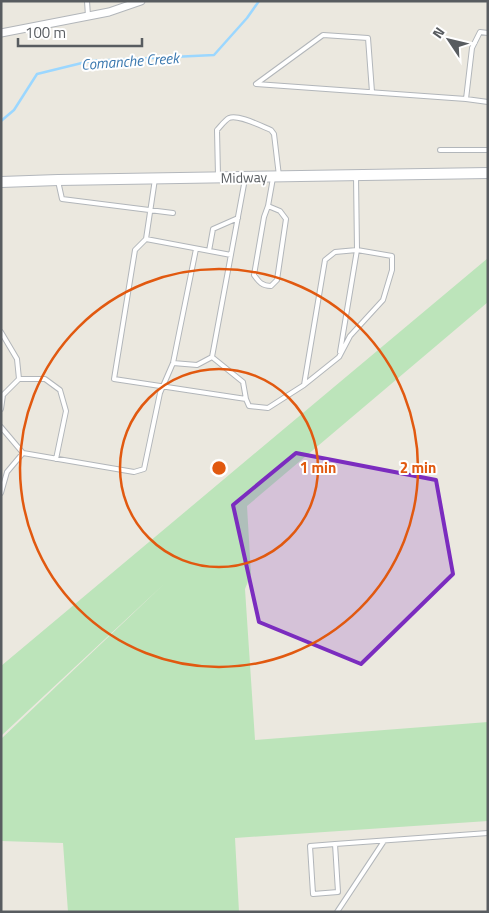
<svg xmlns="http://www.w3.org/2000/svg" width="489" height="913" viewBox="0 0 489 913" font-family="'Titillium Web',sans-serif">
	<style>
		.green { fill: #bce4ba }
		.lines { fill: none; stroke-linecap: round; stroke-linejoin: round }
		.stream { stroke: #9bd7ff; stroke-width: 2.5 }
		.service-casing { stroke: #b2b6ba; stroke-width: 6 }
		.minor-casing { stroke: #b2b6ba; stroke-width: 9 }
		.secondary-casing { stroke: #b3b7bc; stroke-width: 12 }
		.service { stroke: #fff; stroke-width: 4 }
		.minor { stroke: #fff; stroke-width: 7 }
		.secondary { stroke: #fff; stroke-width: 10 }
		.marked { fill: #7b2cbf; fill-opacity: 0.2; stroke: #7b2cbf; stroke-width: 4; stroke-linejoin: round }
		.ring { fill: none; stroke: #e15910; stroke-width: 2.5 }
		.labels { text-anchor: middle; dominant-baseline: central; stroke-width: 4; stroke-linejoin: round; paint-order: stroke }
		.street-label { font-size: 14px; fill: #585c60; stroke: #fff }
		.water-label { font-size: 15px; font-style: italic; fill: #3a78af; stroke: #fff }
		.centre { fill: #e15910; stroke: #fff; stroke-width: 2.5 }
		.ring-label { font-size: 15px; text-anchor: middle; font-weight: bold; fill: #e15910; stroke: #fff; stroke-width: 4; stroke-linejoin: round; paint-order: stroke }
	</style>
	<rect width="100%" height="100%" fill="#ebe8df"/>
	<path class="green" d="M488 258V302L247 506 251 574 245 589 255 740 488 722V821L235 838 239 912H68L63 843 1 841V739L164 584 1 736V666Z"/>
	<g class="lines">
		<path class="stream" d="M1 121 14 110 37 74 90 61 214 55 247 18 259 1"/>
		<g class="service-casing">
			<path id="service" d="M87 1 88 16
				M488 33 480 32 472 48 466 99 488 102
				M372 92 368 38 323 35 256 84 466 99
				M440 150H488
				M218 176 217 130C221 126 224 121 229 118 238 114 261 126 271 130L274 134 279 176
				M155 179 146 239 135 250 114 379 246 399
				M58 181 62 199 173 213
				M268 206 280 211 286 219 277 280 271 286C262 286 259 282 254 275L264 217 268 206 273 178
				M146 239 231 255
				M209 251 213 229 238 218
				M1 332 17 359 19 379
				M340 352 357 250 356 176
				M212 357 243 382 246 399 249 406 268 408 304 385 325 260 335 252 357 250 392 256V270L383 300 350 336 339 357 304 385
				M212 357 245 179
				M173 363 197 365 212 357
				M1 409 3 395 19 379H45L60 390 66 411 56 459
				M1 427 23 453 134 472 144 469 160 393 173 363 196 249
				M1 493 7 472 23 453
				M335 844 488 833
				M335 844 338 892 313 894 310 846Z
				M337 912 384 841"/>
		</g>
		<g class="minor-casing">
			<path id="minor" d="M1 33 109 12 141 1"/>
		</g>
		<g class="secondary-casing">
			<path id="secondary" d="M1 182 58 180 488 173"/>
		</g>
		<use href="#service" class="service"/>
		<use href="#minor" class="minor"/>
		<use href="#secondary" class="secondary"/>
	</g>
	<path class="marked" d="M296 453 436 480 453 574 361 664 259 622 233 505Z"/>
	<g class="ring">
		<circle cx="219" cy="468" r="99"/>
		<circle cx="219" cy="468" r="199"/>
	</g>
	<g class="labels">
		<g class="street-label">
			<text transform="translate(244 177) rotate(-1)">Midway</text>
		</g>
		<g class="water-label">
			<text transform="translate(130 61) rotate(-4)">Comanche Creek</text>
		</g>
	</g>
	<circle cx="219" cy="468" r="8" class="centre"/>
	<g class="ring-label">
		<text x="318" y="473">1 min</text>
		<text x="418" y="473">2 min</text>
	</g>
	<rect width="489" height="913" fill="none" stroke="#585c60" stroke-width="5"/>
	<g transform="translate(449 40) rotate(305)" stroke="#ffffff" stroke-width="4" paint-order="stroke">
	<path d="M0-4L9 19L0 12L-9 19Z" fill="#585c60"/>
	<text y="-8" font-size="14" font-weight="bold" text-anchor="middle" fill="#585c60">N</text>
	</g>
	<path d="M18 38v8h124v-8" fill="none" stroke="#585c60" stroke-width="2.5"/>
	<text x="25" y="38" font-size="15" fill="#585c60" stroke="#ffffff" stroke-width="4" paint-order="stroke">100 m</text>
</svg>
